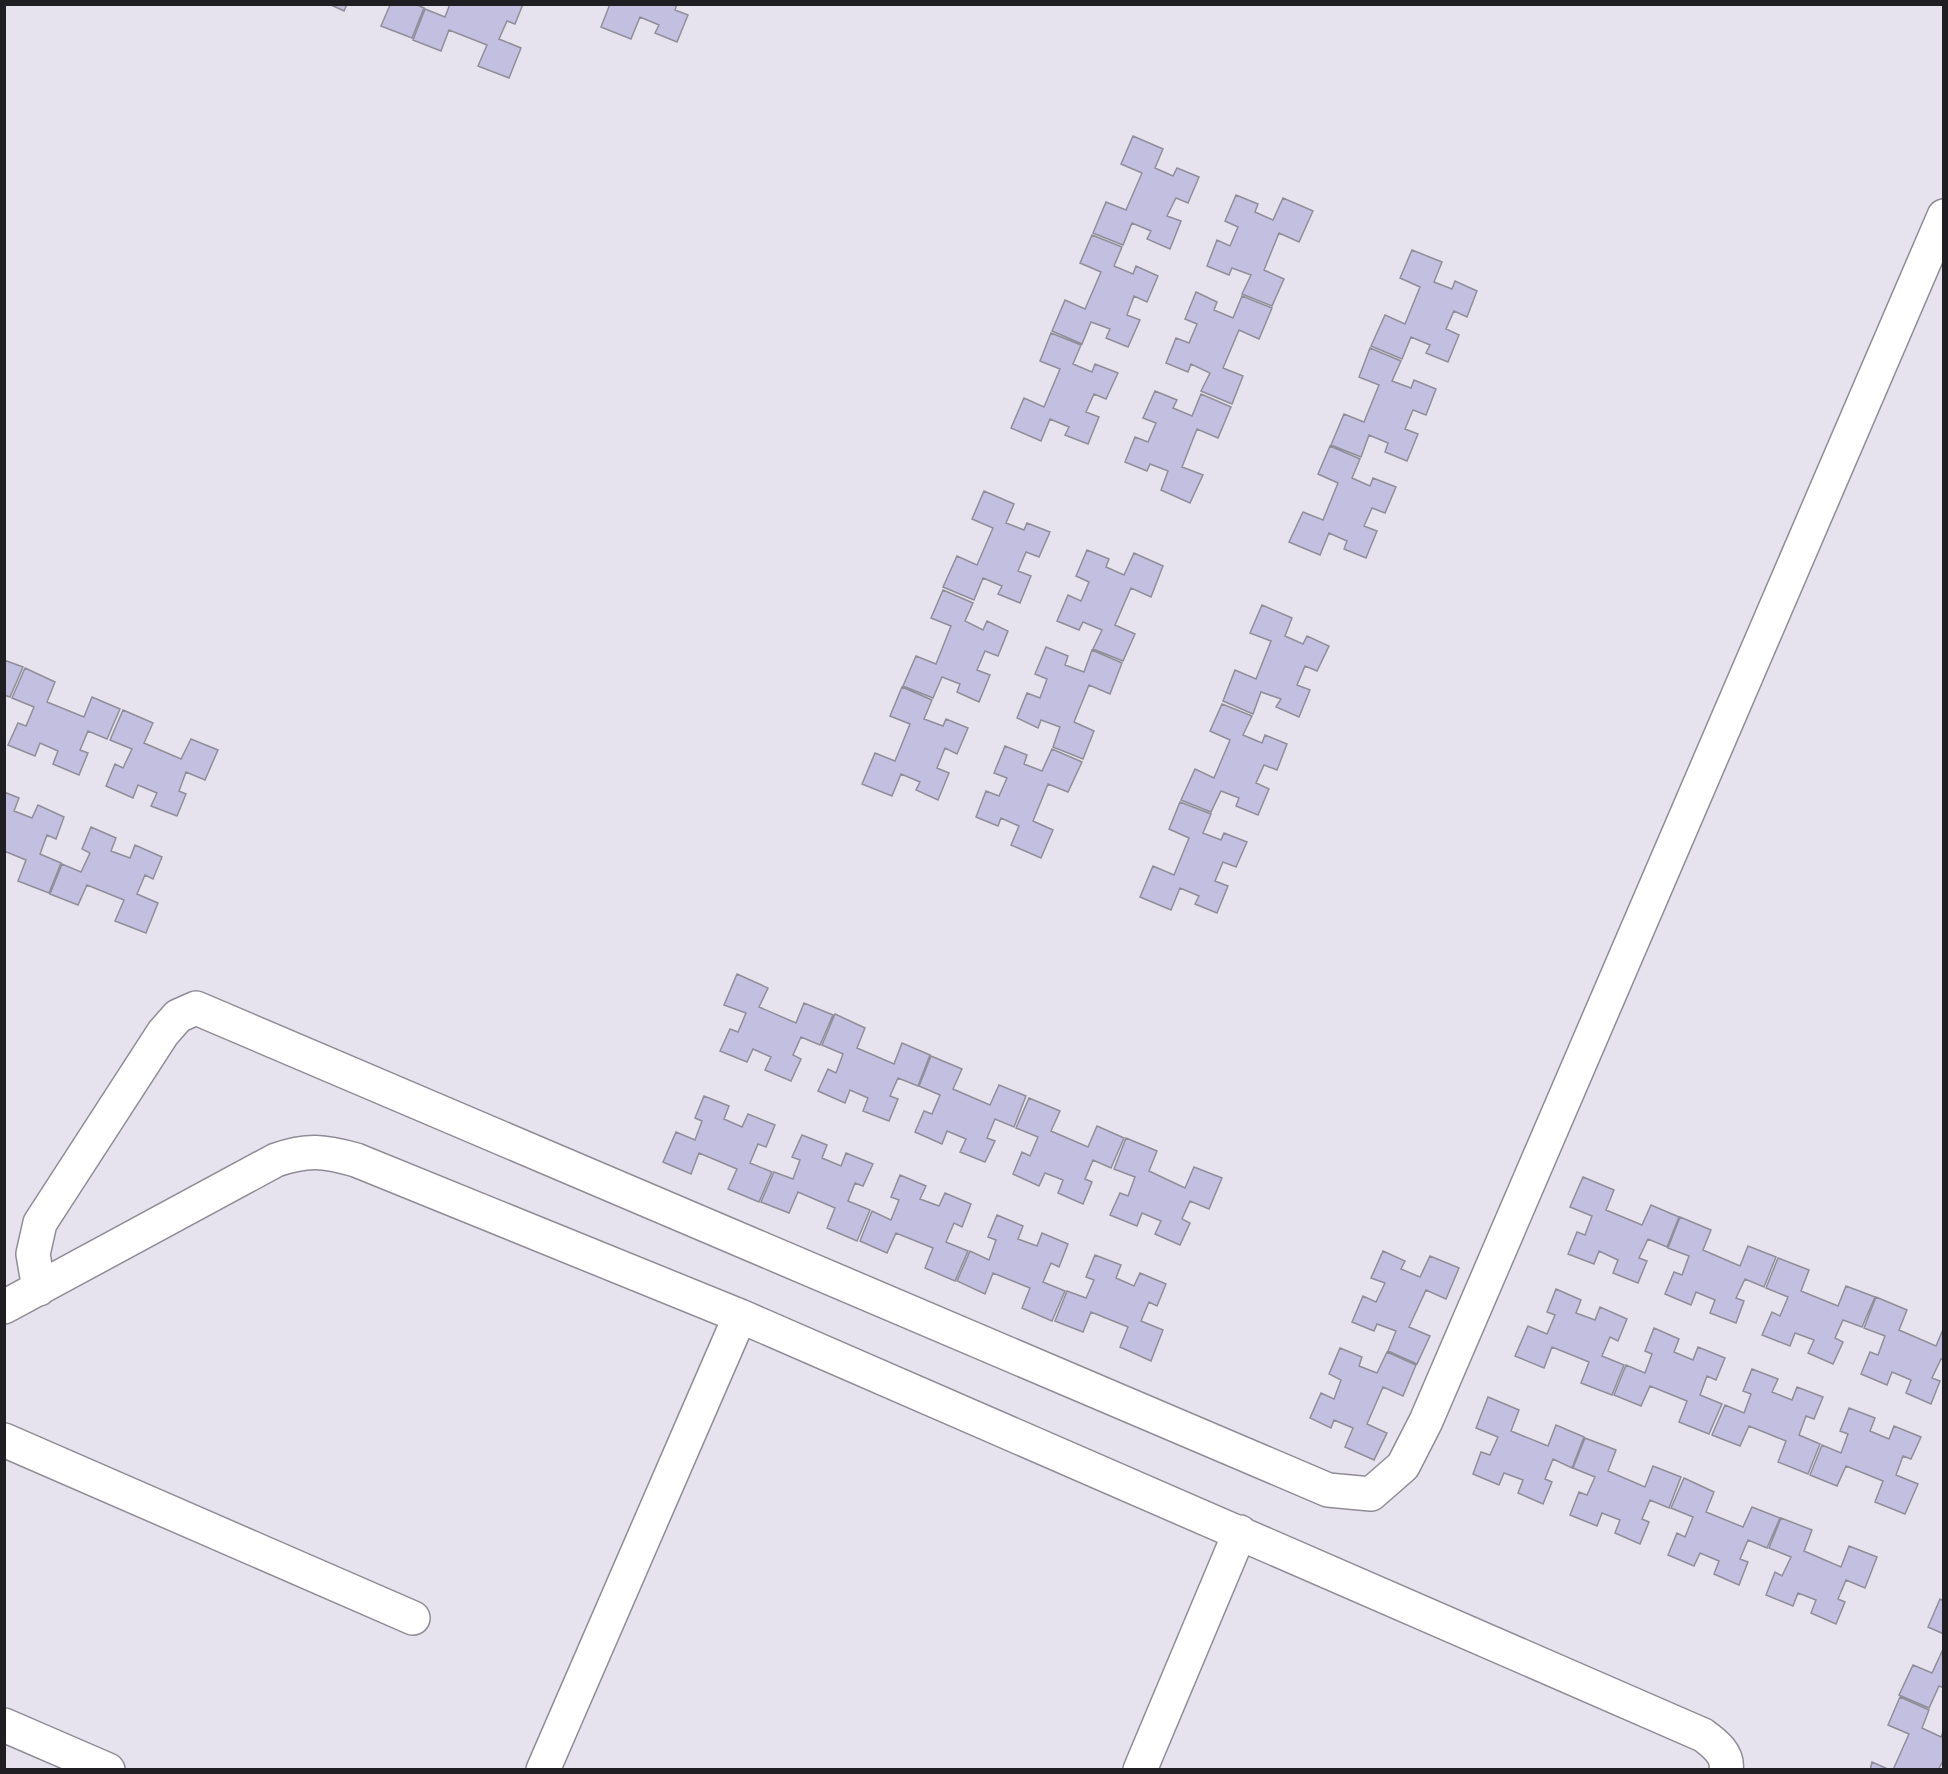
<svg xmlns="http://www.w3.org/2000/svg" width="1948" height="1774" viewBox="0 0 1948 1774" font-family="'Fira Sans Condensed',sans-serif">
	<style>
		.building { fill: #c3bfe1; stroke: #908e99; stroke-width: 1.5 }
		.lines { fill: none; stroke-linecap: round; stroke-linejoin: round }
		.minor-casing { stroke: #908c97; stroke-width: 36 }
		.minor { stroke: #fff; stroke-width: 33 }
	</style>
	<rect width="100%" height="100%" fill="#e7e3ee"/>
	<path class="building" d="M329 4H347L344 11Z
		M387 4H415L424 8 412 38 381 26 390 5Z
		M450 4H523L515 24 507 21 499 39 521 48 509 78 478 66 487 45 449 30 441 51 413 40 425 9 445 17Z
		M610 4H677L675 10 688 15 677 42 655 33 659 25 640 17 631 39 601 27Z
		M1133 136 1163 149 1155 168 1173 176 1177 168 1199 177 1188 203 1176 198 1167 216 1181 221 1170 249 1147 239 1151 231 1132 223 1123 245 1093 233 1106 202 1126 210 1142 173 1121 164Z
		M1236 195 1258 204 1255 212 1273 220 1283 198 1313 211 1299 242 1279 233 1264 270 1284 279 1272 306 1242 294 1251 275 1232 268 1229 275 1207 266 1217 240 1230 246 1238 227 1225 221Z
		M1092 235 1122 247 1114 266 1133 274 1136 266 1158 276 1147 302 1134 296 1127 315 1140 320 1128 347 1106 338 1110 329 1091 322 1082 344 1052 331 1065 300 1085 309 1101 272 1080 263Z
		M1412 250 1442 262 1434 282 1452 289 1455 281 1477 291 1467 317 1454 311 1446 329 1459 335 1448 362 1426 353 1430 345 1411 337 1402 359 1371 346 1385 315 1405 324 1420 287 1400 278Z
		M1196 292 1217 302 1214 310 1233 318 1242 296 1272 308 1259 339 1239 330 1223 368 1243 376 1232 404 1201 391 1210 373 1191 364 1188 372 1166 363 1176 338 1189 343 1197 324 1185 319Z
		M1051 333 1081 345 1073 364 1092 372 1095 364 1118 373 1106 399 1094 394 1086 412 1099 417 1088 444 1065 435 1069 427 1050 419 1041 441 1011 428 1024 398 1044 407 1060 369 1040 361Z
		M1370 348 1401 361 1392 381 1411 388 1414 380 1436 389 1426 415 1413 410 1405 429 1418 434 1407 461 1385 452 1388 443 1369 435 1361 457 1331 445 1344 414 1364 422 1379 385 1359 377Z
		M1155 391 1177 400 1173 408 1192 416 1201 394 1231 407 1218 438 1197 429 1182 467 1203 475 1190 503 1161 490 1168 471 1150 464 1147 471 1125 462 1135 437 1148 442 1156 423 1143 418Z
		M1330 446 1360 459 1352 478 1370 486 1373 478 1396 487 1385 513 1372 508 1364 526 1377 531 1366 558 1344 549 1347 541 1329 533 1320 555 1289 542 1303 512 1323 520 1338 483 1318 474Z
		M984 491 1014 504 1006 523 1024 530 1027 523 1050 532 1039 557 1026 552 1018 571 1031 576 1020 603 998 594 1002 586 983 578 974 600 943 587 957 556 977 565 993 528 972 519Z
		M1087 550 1109 559 1106 567 1124 575 1134 553 1163 566 1151 597 1131 588 1115 625 1135 634 1123 661 1093 649 1102 630 1083 622 1079 630 1057 621 1068 595 1081 601 1089 582 1076 576Z
		M943 590 973 603 965 621 983 630 987 621 1008 631 998 656 985 651 977 670 990 675 979 702 957 692 960 684 942 677 933 698 903 686 916 656 936 664 951 626 931 618Z
		M1262 605 1292 618 1285 636 1303 644 1307 636 1329 646 1317 671 1305 666 1297 685 1310 690 1299 717 1276 707 1281 699 1261 692 1253 714 1223 701 1235 670 1256 679 1271 641 1250 633Z
		M1046 647 1068 656 1065 665 1084 672 1092 650 1122 663 1110 694 1089 685 1074 722 1094 731 1083 759 1053 747 1060 727 1041 720 1038 728 1017 718 1027 693 1040 698 1047 679 1035 674Z
		M4 660 23 667 10 697 4 695Z
		M25 668 55 682 47 702 84 717 92 697 120 709 107 739 88 731 80 750 88 753 79 775 53 764 58 751 40 743 35 756 8 745 18 723 26 726 34 707 12 698Z
		M902 687 932 700 924 719 943 726 946 719 968 728 957 754 945 748 937 768 949 773 938 800 916 790 920 782 901 774 892 796 862 784 875 753 895 761 910 724 890 716Z
		M1222 704 1252 716 1243 735 1262 743 1265 735 1287 744 1277 770 1264 765 1256 783 1269 789 1258 815 1236 806 1239 798 1221 791 1211 812 1181 800 1195 769 1214 778 1230 740 1210 731Z
		M123 710 153 723 144 743 181 759 191 739 218 750 205 780 186 772 179 791 186 794 177 816 151 806 157 793 138 785 133 798 106 786 115 764 123 768 132 749 110 740Z
		M1005 746 1027 755 1024 764 1042 771 1052 749 1082 762 1068 792 1048 784 1033 821 1053 830 1041 858 1011 845 1019 826 1001 818 998 826 976 817 986 791 999 796 1007 778 994 773Z
		M4 792 19 798 14 811 32 818 38 805 64 817 56 839 47 835 40 854 61 863 49 893 18 881 26 860 4 851Z
		M1180 802 1211 814 1203 833 1221 840 1224 833 1247 842 1236 867 1223 862 1215 881 1228 886 1217 913 1195 904 1199 896 1180 888 1171 910 1140 897 1153 866 1174 875 1189 838 1169 829Z
		M91 827 116 838 111 851 130 858 135 845 162 857 153 879 145 875 137 894 158 903 146 933 115 921 124 900 87 885 78 905 50 894 62 864 81 872 90 853 82 849Z
		M737 974 768 988 759 1007 796 1023 804 1003 833 1015 820 1045 801 1037 793 1055 801 1059 791 1081 765 1070 771 1057 753 1049 747 1062 720 1051 730 1029 738 1032 746 1013 724 1005Z
		M835 1014 865 1028 857 1048 894 1064 902 1043 930 1055 918 1086 898 1078 890 1096 898 1099 889 1121 863 1111 868 1098 850 1090 845 1103 818 1091 828 1069 836 1073 843 1054 822 1045Z
		M931 1056 962 1069 953 1089 990 1105 999 1085 1026 1096 1014 1127 995 1119 987 1138 995 1141 985 1162 960 1152 966 1139 947 1131 942 1144 915 1132 924 1111 932 1114 940 1095 919 1086Z
		M704 1096 729 1106 724 1119 742 1127 748 1114 775 1125 766 1147 758 1144 750 1163 772 1172 759 1202 728 1189 737 1169 699 1153 691 1174 663 1162 676 1132 695 1140 702 1121 695 1118Z
		M1029 1098 1060 1111 1051 1131 1088 1147 1097 1126 1124 1138 1111 1168 1093 1160 1085 1179 1092 1182 1083 1204 1058 1193 1063 1180 1045 1173 1039 1186 1013 1174 1022 1152 1030 1156 1038 1137 1016 1128Z
		M802 1135 827 1145 822 1158 841 1166 846 1153 873 1164 863 1186 855 1183 848 1201 870 1210 857 1241 827 1228 835 1208 798 1192 789 1213 761 1202 774 1172 793 1179 800 1160 792 1157Z
		M1126 1138 1157 1151 1149 1171 1185 1188 1194 1167 1222 1178 1209 1209 1190 1201 1182 1219 1190 1223 1180 1245 1155 1234 1161 1221 1142 1213 1137 1226 1110 1215 1120 1193 1128 1196 1135 1177 1114 1169Z
		M900 1175 926 1186 920 1199 939 1206 945 1193 971 1204 962 1227 954 1223 946 1242 968 1251 955 1281 925 1268 933 1248 896 1233 887 1253 860 1241 872 1211 891 1220 899 1200 891 1197Z
		M1583 1177 1614 1190 1606 1210 1642 1225 1651 1205 1679 1217 1667 1247 1648 1239 1639 1258 1647 1261 1638 1283 1613 1273 1618 1260 1599 1251 1594 1264 1568 1254 1577 1232 1585 1235 1592 1216 1570 1207Z
		M997 1215 1023 1226 1018 1239 1037 1246 1042 1233 1068 1244 1059 1267 1051 1263 1043 1282 1065 1291 1052 1321 1022 1308 1030 1288 993 1273 985 1294 957 1281 970 1251 989 1260 996 1240 988 1237Z
		M1680 1217 1711 1230 1703 1250 1740 1266 1748 1246 1776 1257 1764 1287 1745 1279 1736 1298 1744 1301 1736 1323 1710 1313 1715 1300 1696 1292 1691 1305 1665 1294 1674 1272 1682 1275 1689 1256 1668 1248Z
		M1383 1251 1405 1261 1401 1269 1420 1277 1430 1256 1459 1268 1446 1299 1426 1290 1409 1327 1430 1336 1417 1364 1388 1351 1396 1331 1377 1324 1374 1331 1352 1322 1363 1296 1376 1302 1385 1283 1371 1278Z
		M1095 1255 1121 1265 1116 1278 1134 1286 1140 1273 1166 1284 1157 1306 1149 1302 1141 1321 1163 1330 1151 1361 1120 1347 1128 1327 1091 1312 1083 1332 1055 1321 1067 1291 1086 1298 1094 1280 1086 1277Z
		M1778 1258 1809 1270 1801 1291 1838 1306 1846 1286 1875 1297 1862 1327 1843 1320 1835 1338 1843 1342 1833 1364 1808 1353 1814 1340 1795 1333 1790 1346 1762 1335 1772 1312 1780 1316 1788 1297 1766 1288Z
		M1556 1289 1581 1300 1576 1313 1595 1320 1600 1307 1627 1319 1618 1341 1610 1337 1602 1356 1624 1365 1612 1395 1581 1383 1589 1362 1552 1347 1544 1368 1515 1356 1528 1326 1547 1334 1555 1315 1547 1312Z
		M1876 1297 1907 1310 1899 1330 1936 1346 1944 1327V1360L1941 1359 1932 1378 1940 1381 1931 1404 1906 1393 1911 1380 1892 1372 1887 1385 1861 1374 1870 1352 1878 1355 1885 1336 1864 1328Z
		M1654 1328 1679 1339 1674 1352 1693 1360 1698 1347 1725 1358 1716 1380 1707 1376 1700 1395 1722 1404 1709 1434 1679 1422 1687 1401 1650 1386 1641 1406 1614 1395 1626 1365 1645 1373 1652 1354 1645 1351Z
		M1340 1348 1362 1357 1359 1366 1377 1373 1387 1352 1416 1365 1403 1396 1383 1387 1367 1424 1387 1433 1374 1460 1345 1447 1353 1428 1334 1420 1331 1428 1310 1418 1321 1393 1334 1399 1341 1380 1329 1374Z
		M1752 1369 1778 1379 1772 1392 1792 1400 1797 1387 1823 1397 1814 1419 1806 1416 1799 1435 1820 1444 1808 1474 1778 1462 1786 1441 1749 1426 1740 1446 1712 1435 1725 1405 1744 1413 1751 1394 1743 1391Z
		M1488 1397 1519 1410 1511 1431 1548 1446 1556 1425 1584 1437 1572 1468 1553 1459 1545 1479 1552 1482 1543 1504 1518 1493 1523 1480 1504 1473 1499 1485 1473 1474 1481 1452 1490 1455 1498 1437 1476 1428Z
		M1849 1408 1875 1418 1870 1431 1889 1439 1894 1426 1921 1437 1911 1459 1903 1456 1896 1475 1918 1484 1905 1514 1875 1502 1883 1481 1846 1466 1837 1486 1810 1475 1822 1445 1841 1453 1848 1434 1840 1431Z
		M1585 1438 1616 1450 1608 1471 1645 1487 1653 1466 1681 1477 1669 1508 1650 1500 1642 1519 1649 1522 1640 1544 1615 1533 1620 1520 1602 1513 1597 1526 1570 1515 1579 1492 1587 1495 1595 1477 1573 1468Z
		M1684 1478 1714 1492 1706 1512 1743 1527 1752 1507 1780 1518 1767 1548 1748 1540 1740 1559 1748 1562 1739 1585 1714 1574 1719 1561 1700 1553 1694 1566 1668 1555 1677 1533 1685 1537 1693 1517 1671 1508Z
		M1781 1518 1812 1530 1804 1551 1841 1567 1849 1546 1877 1557 1865 1588 1846 1580 1838 1599 1845 1602 1836 1624 1811 1613 1816 1600 1798 1593 1793 1606 1766 1595 1775 1572 1782 1576 1791 1557 1769 1548Z
		M1940 1599 1944 1601V1634L1928 1627Z
		M1944 1647V1688L1939 1686 1929 1708 1899 1695 1913 1665 1932 1673Z
		M1900 1697 1929 1710 1922 1728 1941 1737 1944 1730V1759L1938 1770H1893L1909 1734 1888 1725Z
		M1872 1762 1890 1770H1870Z"/>
	<g class="lines">
		<g class="minor-casing">
			<path id="minor" d="M39 1289 33 1254 40 1223 163 1033 178 1016 196 1008 1328 1490 1371 1494 1403 1466 1426 1421 1944 216
				M4 1307 276 1160C308 1149 324 1151 356 1160L740 1316 1703 1735C1714 1743 1729 1754 1726 1770
				M4 1440 413 1618
				M4 1725 108 1770
				M543 1770 740 1316
				M1140 1770 1240 1532"/>
		</g>
		<use href="#minor" class="minor"/>
	</g>
	<rect width="1948" height="1774" fill="none" stroke="#1f1e22" stroke-width="12"/>
</svg>
